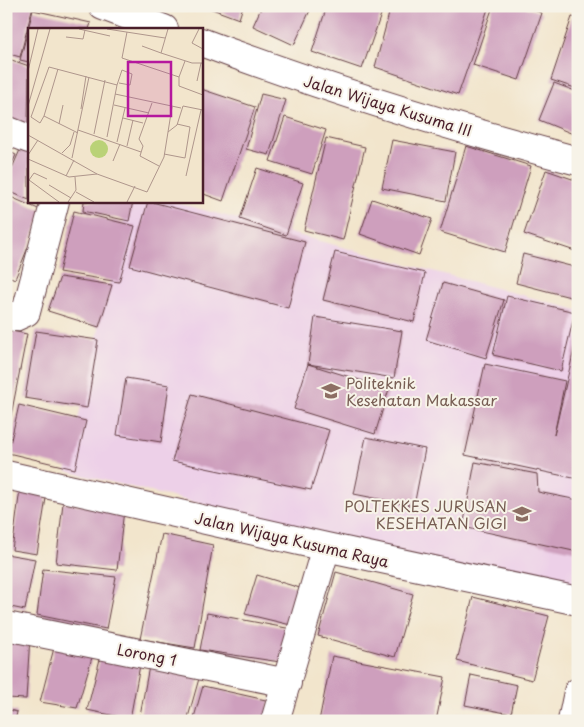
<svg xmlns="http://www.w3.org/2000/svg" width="584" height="727" viewBox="0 0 584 727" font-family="'Playpen Sans',sans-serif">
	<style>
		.built { fill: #edd0e8 }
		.building { fill: #ce9fbd }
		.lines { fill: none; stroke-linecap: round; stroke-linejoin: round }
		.minor-casing { stroke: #633d43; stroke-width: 30 }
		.minor { stroke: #fff; stroke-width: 28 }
		.labels { text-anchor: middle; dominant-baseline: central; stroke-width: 4; stroke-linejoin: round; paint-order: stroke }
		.street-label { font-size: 15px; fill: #4a1f2b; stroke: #f7f3e8 }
		.education-label { font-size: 15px; fill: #785e54; stroke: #f7f3e8; text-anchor: start }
		.inset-road { fill: none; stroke: #af968c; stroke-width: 1 }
		.view { fill: #b5179e; fill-opacity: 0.15; stroke: #b5179e; stroke-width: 2.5 }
		.inset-edge { fill: none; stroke: #4a1f2b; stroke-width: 2.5 }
	</style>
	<rect width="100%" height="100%" fill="#f7f3e8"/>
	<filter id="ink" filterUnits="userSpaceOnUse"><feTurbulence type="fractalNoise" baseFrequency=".02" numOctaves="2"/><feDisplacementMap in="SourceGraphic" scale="10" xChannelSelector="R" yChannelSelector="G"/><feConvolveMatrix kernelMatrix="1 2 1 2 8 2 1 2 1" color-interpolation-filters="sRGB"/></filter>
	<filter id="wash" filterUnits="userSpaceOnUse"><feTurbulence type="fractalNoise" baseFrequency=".0096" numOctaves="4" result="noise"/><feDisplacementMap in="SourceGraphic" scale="20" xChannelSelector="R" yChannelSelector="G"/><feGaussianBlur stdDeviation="1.12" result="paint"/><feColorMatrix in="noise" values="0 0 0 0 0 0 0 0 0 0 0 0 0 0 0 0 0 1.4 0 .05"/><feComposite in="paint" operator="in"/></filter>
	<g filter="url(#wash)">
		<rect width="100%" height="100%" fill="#f2e5cc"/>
		<path class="built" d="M128 201H170L578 310V594L454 566 66 471Z"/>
		<g id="blocks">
			<path class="building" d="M6 6H33L20 57 6 53Z
				M204 6H243L239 19Z
				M262 6H312L294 45 253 26Z
				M327 6H384L362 69 312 52Z
				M391 6H489L458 95 375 67Z
				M493 6H521L542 13 519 80 473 65Z
				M33 10 91 23 89 29H28Z
				M572 17 578 18V89L551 80Z
				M28 30H29V62L20 60Z
				M6 58 29 66 28 126 6 118Z
				M554 83 578 92V136L539 120Z
				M201 89 255 107 223 201 201 193Z
				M261 94 286 100 269 155 246 149Z
				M285 117 326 130 312 174 270 161Z
				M326 138 365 147 343 240 304 230Z
				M392 140 455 152 446 201 382 188Z
				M23 143 29 145V200L6 190V182Z
				M466 146 531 166 505 252 440 232Z
				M6 150 16 155 6 176Z
				M257 168 303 183 286 235 240 219Z
				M546 170 578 181V252L524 234Z
				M6 195 43 211 15 279 6 275Z
				M372 199 432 219 419 255 360 234Z
				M84 201H133L129 221 83 211Z
				M148 201 305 242 288 308 130 266Z
				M74 211 135 226 119 282 59 272Z
				M335 252 425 273 414 322 323 300Z
				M523 254 578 268V299L516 283Z
				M60 277 112 285 99 327 48 311Z
				M443 283 504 300 486 358 426 340Z
				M507 296 575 312 561 371 493 355Z
				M315 317 402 331 394 378 308 364Z
				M6 330 27 334 7 436H6Z
				M36 331 98 340 87 408 25 398Z
				M577 337 578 479 465 455 485 364 565 381 554 435Z
				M308 364 389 389 375 434 294 409Z
				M126 378 169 385 161 442 117 435Z
				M192 394 329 430 311 490 172 461Z
				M19 405 86 421 75 469 8 453Z
				M366 437 425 449 414 506 354 494Z
				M475 462 537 474 538 492 578 500V552L463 527Z
				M20 489 47 492 37 554 12 550Z
				M63 503 124 510 117 570 56 563Z
				M162 534 213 545 195 648 140 639Z
				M6 554 35 559 25 610 6 606Z
				M43 569 116 577 106 629 37 615Z
				M336 572 413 594 395 657 318 636Z
				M257 575 300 588 291 625 245 614Z
				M473 597 549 616 532 680 457 661Z
				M207 613 297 630 287 663 200 650Z
				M6 636 30 637 26 699 6 698Z
				M55 644 93 654 77 708 40 702Z
				M332 656 445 677 436 721H319Z
				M100 659 140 665 130 719 87 710Z
				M149 666 200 675 187 721H139Z
				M471 675 517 685 511 714 465 705Z
				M203 686 270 701 265 721H193Z
				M6 709 17 712 15 721H6Z"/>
		</g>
	</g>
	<g filter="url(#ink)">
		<use href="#blocks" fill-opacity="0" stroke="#633d43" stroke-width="1"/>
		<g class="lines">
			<g class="minor-casing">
				<path id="minor" d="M103 6 164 29
					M201 42C324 88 450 127 578 161
					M6 130 29 139
					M6 315 15 317 26 312 55 201
					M6 475 326 547 578 601
					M6 626 287 683
					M275 721 326 547
					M572 721 578 692"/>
			</g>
			<use href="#minor" class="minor"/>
		</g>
	</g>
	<defs>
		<g id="university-bare" transform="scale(1.5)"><path d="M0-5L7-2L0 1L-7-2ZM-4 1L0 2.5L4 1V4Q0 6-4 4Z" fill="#8d6e63" stroke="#f7f3e8" stroke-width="2.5" paint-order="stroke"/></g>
	</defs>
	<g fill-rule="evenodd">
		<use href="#university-bare" x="331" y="391"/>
		<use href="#university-bare" x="522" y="514"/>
	</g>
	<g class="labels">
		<g class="street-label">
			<text transform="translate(388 105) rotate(17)">Jalan Wijaya Kusuma III</text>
			<text transform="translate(292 539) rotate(13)">Jalan Wijaya Kusuma Raya</text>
			<text transform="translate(147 654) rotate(11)">Lorong 1</text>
		</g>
		<g class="education-label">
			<text x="346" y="382">Politeknik<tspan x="346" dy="17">Kesehatan Makassar</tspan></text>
			<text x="507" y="505" text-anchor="end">POLTEKKES JURUSAN<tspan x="507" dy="17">KESEHATAN GIGI</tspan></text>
		</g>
	</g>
	<g transform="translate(28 28)">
		<rect width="175" height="175" fill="#f2e5cc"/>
		<path d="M62 121a9 9 0 1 1 18 0a9 9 0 1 1-18 0Z" fill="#bad277"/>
		<path class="inset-road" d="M51 1 82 8M79 1 137 10M140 1 133 25 164 35H175M171 1 164 15 175 21M99 4 94 30 151 49 157 33M38 9 55 11 57 2M114 18 133 25M30 41 16 88 50 105M0 43 10 1M151 49V58L175 67M169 53 173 35M89 57 94 42 104 46 102 57 91 55M87 66 153 80M124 75 111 111 115 118 112 128 131 138M86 77 121 85M0 78 22 1M53 81 58 48M16 88 12 95 3 89 21 39 89 57M95 90 115 95M31 96 35 77M149 96 162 99 157 130M50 102 113 124M140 104 149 97 155 78 175 82M66 106 77 52M0 107 69 146 119 164M79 109 89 57M89 114 97 80M99 118 105 92M34 125 42 117 46 104M136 126 157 130M0 127 10 112M44 130 61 49M0 131 41 149 69 146M85 133 92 116M38 148 46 132M158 148 173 82M1 152 31 174M1 152 6 145 19 151M21 157 43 170M48 164 66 174M119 164 136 129 144 79M40 174 48 162 47 149M99 174 107 158"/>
		<path class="view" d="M100 34H143V88H100Z"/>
		<rect width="175" height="175" class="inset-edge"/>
	</g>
	<rect width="584" height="727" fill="none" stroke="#f7f3e8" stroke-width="25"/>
</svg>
